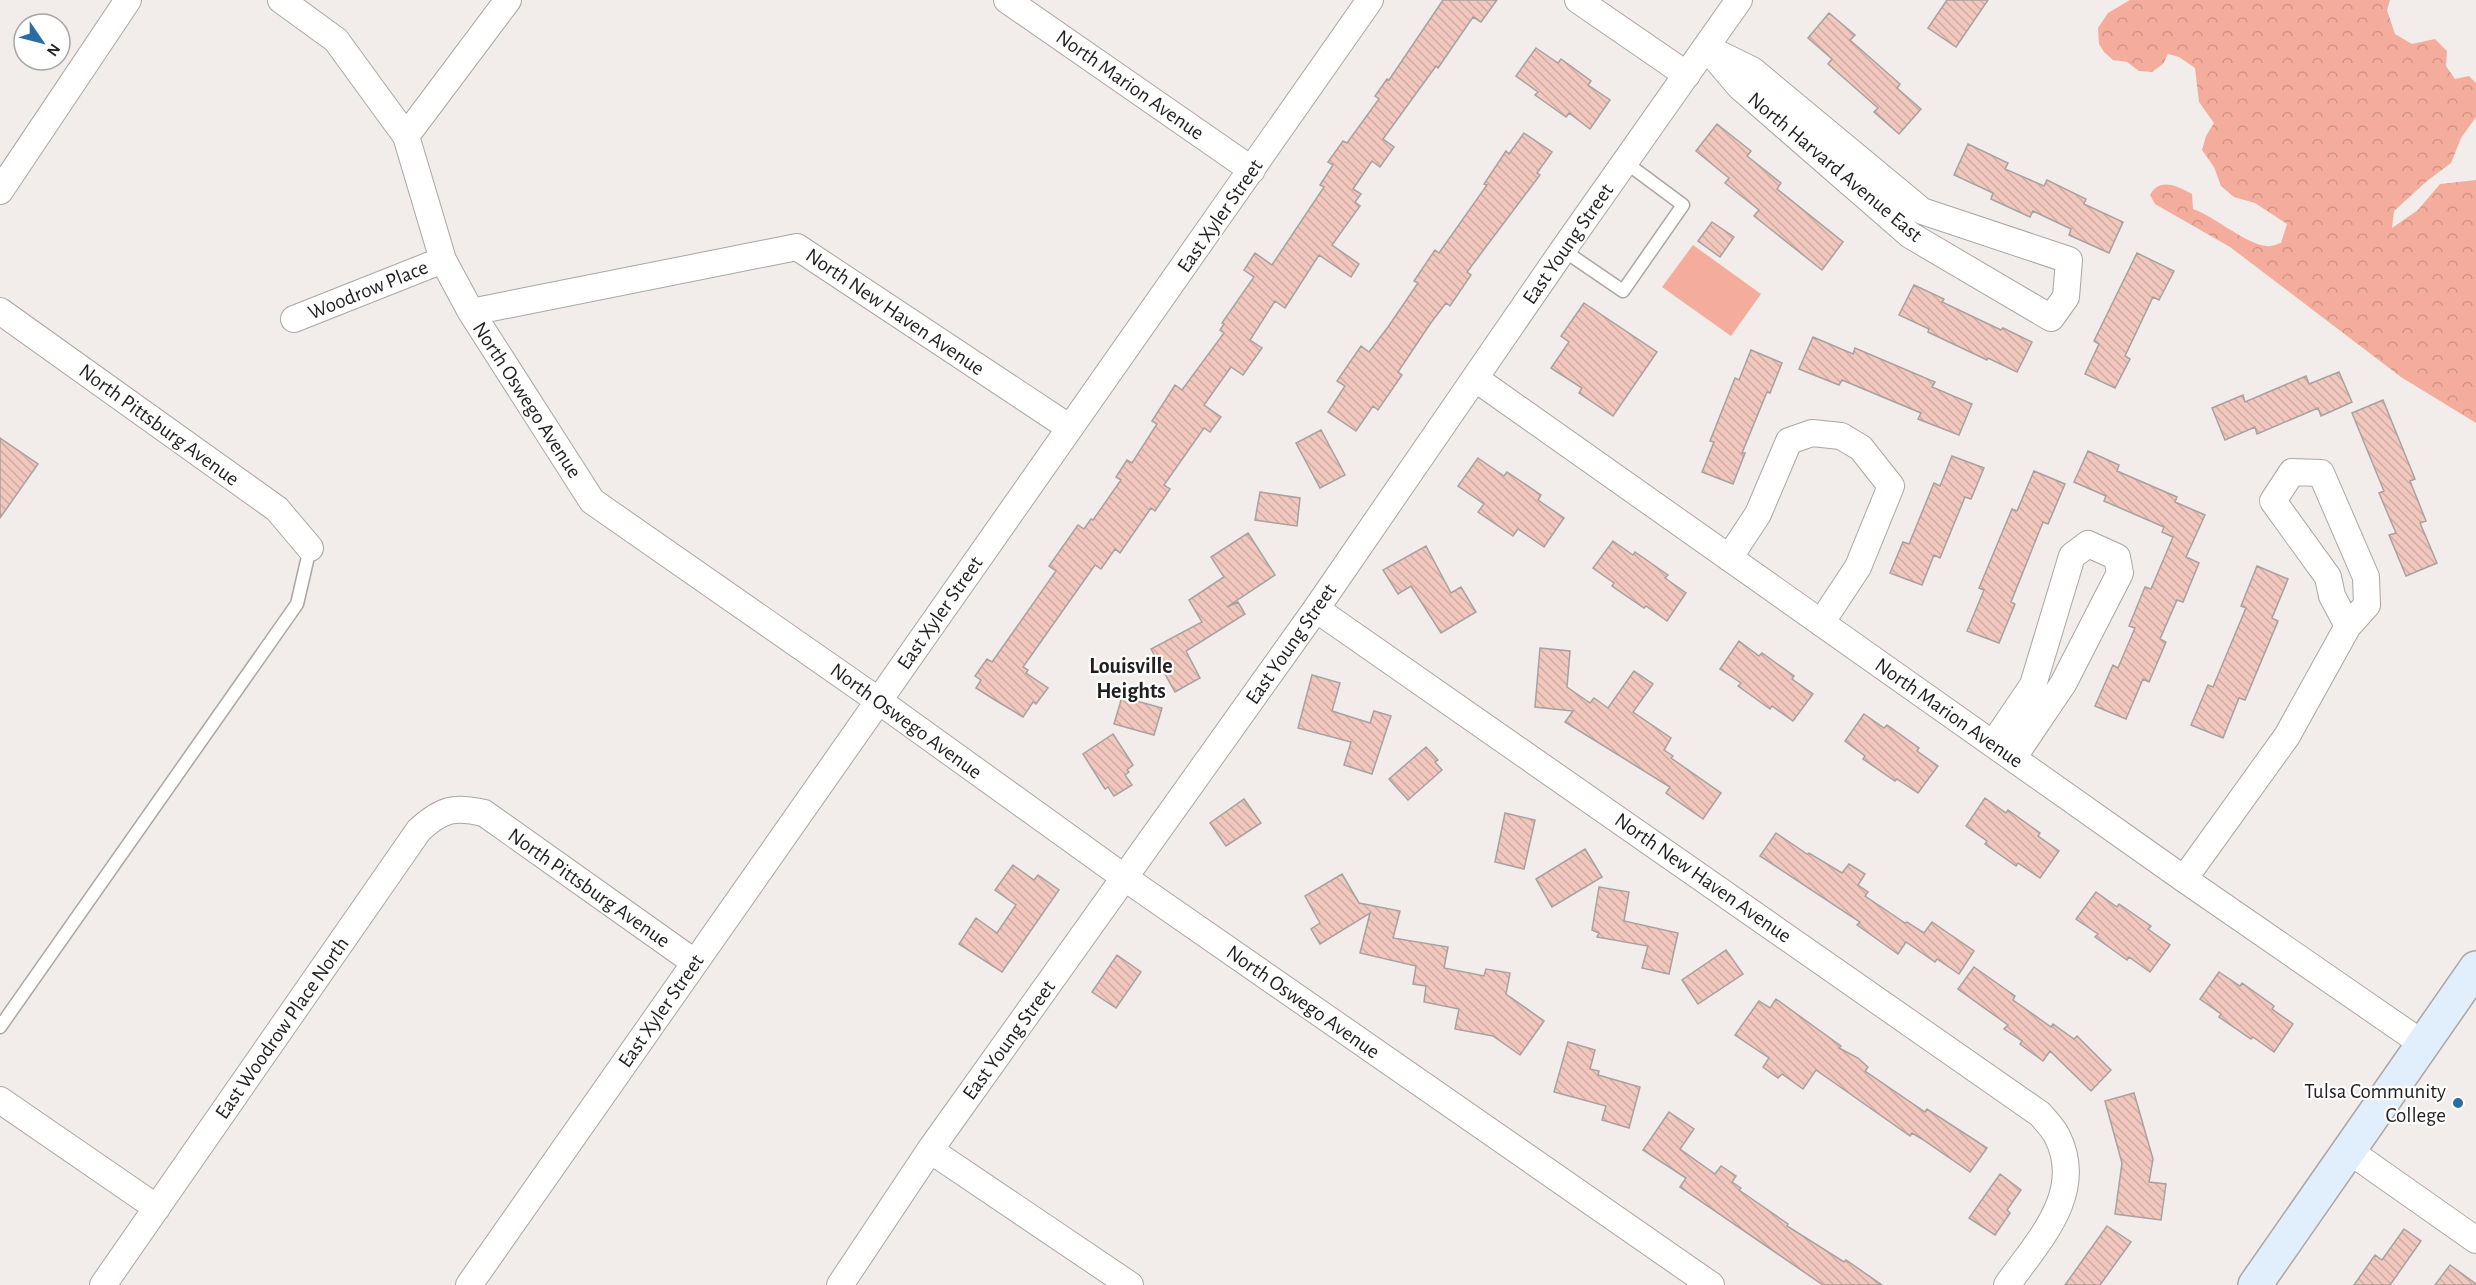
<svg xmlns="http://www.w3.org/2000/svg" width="2476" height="1285" viewBox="0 0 2476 1285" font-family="'Alegreya Sans',sans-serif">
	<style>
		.forest { fill: url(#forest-crowns) }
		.green { fill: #f4ac9c }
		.building { fill: url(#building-back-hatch); stroke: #a7a1a0; stroke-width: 1.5 }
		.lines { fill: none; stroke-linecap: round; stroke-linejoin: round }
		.service-casing { stroke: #aba6a4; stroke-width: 15 }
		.minor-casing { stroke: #aba6a4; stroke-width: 28 }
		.secondary-casing { stroke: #aba6a4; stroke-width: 36 }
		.service { stroke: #fff; stroke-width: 12 }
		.minor { stroke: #fff; stroke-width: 26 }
		.secondary { stroke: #e1eefb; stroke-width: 33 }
		.poi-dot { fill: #2a6da3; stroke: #fff; stroke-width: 2 }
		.labels { text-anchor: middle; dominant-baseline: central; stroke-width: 4.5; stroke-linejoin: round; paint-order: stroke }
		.street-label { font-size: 21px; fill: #211f1f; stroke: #fff }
		.poi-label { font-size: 21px; fill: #211f1f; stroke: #fff; text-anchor: end }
		.neighbourhood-label { font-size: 22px; font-weight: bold; fill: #211f1f; stroke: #fff }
	</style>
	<defs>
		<pattern id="forest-crowns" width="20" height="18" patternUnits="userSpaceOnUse" patternTransform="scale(1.5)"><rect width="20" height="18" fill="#f4ac9c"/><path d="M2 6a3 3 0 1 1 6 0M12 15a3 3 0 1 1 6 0" fill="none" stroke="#d19486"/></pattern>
		<pattern id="building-back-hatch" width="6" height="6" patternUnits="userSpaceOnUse" patternTransform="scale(1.5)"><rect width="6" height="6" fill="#f2c8be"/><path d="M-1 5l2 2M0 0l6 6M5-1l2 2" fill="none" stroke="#cfaba3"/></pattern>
	</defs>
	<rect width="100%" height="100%" fill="#f2ecea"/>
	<path class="forest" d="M2130 0H2390L2387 10 2395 34 2412 44 2435 39 2447 51 2446 66 2455 79 2469 76 2476 83V117L2461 138 2451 163 2427 181 2394 211 2392 228 2418 210 2440 184 2476 180V423L2401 377 2230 247 2155 204 2150 195C2160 177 2177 186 2192 194L2193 209C2214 216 2247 245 2267 246 2271 247 2277 244 2281 243L2287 224 2255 203 2234 197 2221 186 2214 167 2202 150 2206 136 2214 123 2199 102 2195 68 2179 57 2168 54 2163 64 2152 72 2139 71 2127 62 2113 60 2104 52 2099 44 2098 28 2108 13Z"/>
	<path class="green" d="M1693 245 1761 294 1731 336 1662 287Z"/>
	<path class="building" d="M1443 0H1497L1481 22 1473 17 1438 68 1436 66 1383 139 1394 147 1380 167 1372 161 1353 189 1361 194 1355 202 1360 206 1332 245 1359 264 1351 277 1319 255 1285 308 1275 301 1250 340 1262 348 1243 375 1231 367 1204 405 1221 417 1210 432 1204 428 1164 485 1170 489 1155 511 1151 508 1120 553 1115 549 1101 569 1095 565 1023 667 1028 670 1026 673 1048 688 1036 704 1033 702 1023 717 995 700 976 688 981 680 975 676 987 659 992 662 997 655 1056 571 1049 566 1078 525 1084 529 1091 519 1093 520 1121 480 1116 477 1127 460 1132 463 1157 424 1152 421 1175 385 1182 390 1224 333 1220 330 1224 324 1222 323 1254 277 1244 270 1255 253 1272 265 1324 187 1320 185 1333 165 1328 162 1343 141 1347 143 1379 99 1375 96 1387 79 1389 80Z
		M1947 0H1988L1956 47 1928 28Z
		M1829 13 1855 35 1850 40 1900 84 1897 88 1921 109 1899 134 1874 112 1878 108 1828 64 1832 59 1808 38Z
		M1536 48 1558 63 1561 59 1591 81 1588 85 1610 100 1590 129 1569 113 1566 117 1535 95 1538 92 1516 76Z
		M1717 124 1751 151 1747 156 1781 183 1777 189 1843 242 1822 270 1754 216 1759 210 1725 183 1729 178 1696 151Z
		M1524 133 1552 152 1537 173 1540 175 1467 272 1471 275 1450 306 1446 303 1430 324 1398 372 1402 375 1378 410 1373 406 1356 431 1328 412 1345 386 1337 381 1361 346 1369 352 1388 327 1418 283 1414 281 1435 250 1439 253 1487 185 1484 184 1506 151 1509 154Z
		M1968 144 2008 163 2005 169 2044 186 2047 180 2086 199 2084 204 2123 222 2109 253 2069 235 2071 229 2033 211 2030 217 1991 199 1993 193 1954 175Z
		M1712 222 1734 237 1720 257 1698 241Z
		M2137 253 2174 271 2159 300 2153 297 2125 356 2130 359 2115 388 2085 374 2099 344 2094 341Z
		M1914 285 1944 299 1942 302 2001 330 2003 328 2032 342 2017 372 1988 358 1987 360 1928 332 1929 329 1899 315Z
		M1584 303 1657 352 1613 416 1579 393 1582 388 1551 368 1569 342 1561 336Z
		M1813 337 1853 354 1855 348 1935 382 1932 387 1972 404 1959 435 1918 419 1921 413 1842 380 1839 385 1799 369Z
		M1751 350 1782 363 1770 393 1767 392 1742 453H1745L1733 484 1702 472 1714 442 1710 441 1735 378 1739 380Z
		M2339 372 2352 402 2321 416 2318 408 2257 434 2255 427 2225 440 2212 408 2243 395 2245 402 2306 376 2309 384Z
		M2383 400 2415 479 2410 481 2426 521 2420 523 2437 563 2406 576 2389 535 2396 533 2379 493 2384 491 2352 413Z
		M1321 430 1345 475 1320 488 1296 443Z
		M0 438 38 464 0 518Z
		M2088 451 2119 465 2117 471 2177 497 2175 502 2205 515 2186 557 2199 563 2183 602 2177 600 2160 639 2166 642 2149 682 2143 679 2126 719 2095 706 2113 665 2118 668 2135 628 2129 626 2145 587 2151 589 2173 537 2162 532 2164 527 2104 501 2106 496 2074 482Z
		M1952 456 1984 468 1971 499 1965 497 1940 558 1934 555 1922 585 1890 573 1903 542 1909 544 1934 483 1940 486Z
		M1478 458 1504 476 1507 472 1541 495 1538 500 1564 518 1544 547 1518 529 1513 536 1478 512 1484 504 1458 486Z
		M2034 471 2065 484 2048 524 2043 522 2011 602 2015 604 1999 643 1967 631 1984 590 1979 588 2012 509 2017 511Z
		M1260 492 1300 498 1297 526 1255 520Z
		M1248 533 1275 575 1227 607 1238 602 1245 614 1186 651 1200 678 1175 692 1151 649 1202 622 1189 600 1224 577 1211 557Z
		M1613 541 1633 555 1635 552 1668 575 1665 578 1686 593 1667 621 1646 606 1644 608 1612 586 1614 583 1593 568Z
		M1426 546 1451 593 1461 587 1476 612 1441 633 1411 586 1398 594 1383 570Z
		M2257 566 2288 579 2272 618 2278 621 2245 700 2239 698 2223 738 2191 725 2208 685 2213 687 2246 608 2241 606Z
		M1739 641 1759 656 1762 653 1794 676 1792 679 1813 694 1793 721 1772 706 1770 709 1738 686 1741 683 1720 669Z
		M1540 648 1570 651 1567 687 1590 703 1594 698 1608 708 1634 671 1653 684 1633 712 1671 738 1664 750 1673 756 1671 758 1721 793 1703 819 1666 793 1670 787 1565 722 1573 711 1535 707Z
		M1312 675 1340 683 1332 711 1370 723 1374 711 1391 716 1372 774 1344 765 1351 742 1298 728Z
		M1122 697 1162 708 1154 735 1114 724Z
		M1864 714 1884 728 1887 725 1919 748 1917 751 1938 766 1918 793 1897 779 1895 781 1863 759 1865 756 1845 741Z
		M1113 734 1133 765 1127 770 1129 772 1125 775 1132 785 1114 796 1108 787 1105 789 1083 754Z
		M1426 747 1438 760 1435 762 1442 770 1408 800 1389 779Z
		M1985 798 2006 813 2008 810 2040 833 2038 836 2059 851 2040 878 2018 863 2016 866 1985 844 1987 841 1966 826Z
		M1244 799 1261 823 1226 846 1210 823Z
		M1505 813 1535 820 1524 869 1495 862Z
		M1776 833 1807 854 1809 853 1842 873 1849 864 1865 874 1858 885 1868 892 1865 896 1905 923 1907 922 1924 933 1932 922 1974 951 1959 974 1937 959 1935 962 1906 942 1898 954 1857 925 1860 922 1760 856Z
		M1585 849 1602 877 1552 907 1536 879Z
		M1013 865 1034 880 1038 875 1059 890 1002 972 959 944 976 918 997 933 1016 905 995 890Z
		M1342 874 1359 903 1400 911 1393 938 1448 947 1444 968 1484 976 1486 969 1510 973 1506 994 1544 1021 1520 1055 1493 1036 1455 1029 1459 1009 1424 1002 1426 986 1413 984 1416 966 1360 953 1370 913 1320 944 1311 929 1320 923 1305 896Z
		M1599 887 1629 892 1624 921 1678 933 1669 974 1642 968 1648 946 1597 937 1599 933 1592 930Z
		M2096 892 2117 907 2119 904 2151 926 2148 929 2170 945 2150 972 2129 957 2127 960 2095 937 2098 934 2076 919Z
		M1726 950 1743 974 1698 1004 1682 980Z
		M1117 955 1141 972 1116 1008 1092 992Z
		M1974 967 2015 996 2013 1000 2051 1027 2053 1024 2074 1039 2077 1036 2111 1070 2091 1091 2050 1051 2043 1061 2020 1044 2022 1041 2004 1029 2008 1025 1958 989Z
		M2219 972 2240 986 2242 983 2274 1006 2272 1009 2293 1024 2274 1052 2253 1037 2251 1039 2219 1017 2221 1014 2200 999Z
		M1776 999 1841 1046 1839 1048 1858 1058 1868 1067 1865 1071 1925 1112 1927 1109 1987 1148 1970 1172 1922 1139 1912 1133 1910 1136 1816 1070 1803 1089 1782 1074 1778 1078 1763 1067 1769 1058 1735 1035 1759 1001 1770 1008Z
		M1568 1042 1595 1050 1590 1069 1599 1071 1598 1075 1640 1087 1629 1128 1602 1120 1606 1106 1554 1092Z
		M2134 1093 2153 1159 2149 1182 2166 1184 2161 1220 2115 1214 2122 1163 2105 1101Z
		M1669 1112 1694 1129 1680 1149 1715 1174 1721 1166 1736 1176 1732 1182 1741 1188 1739 1190 1788 1224 1787 1226 1844 1262 1846 1260 1882 1285H1823L1680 1187 1686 1178 1643 1150Z
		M2000 1174 2021 1190 2007 1210 2010 1213 1995 1235 1969 1218Z
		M2107 1226 2131 1242 2100 1285H2065Z
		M2404 1229 2421 1241 2390 1285H2354L2375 1255 2382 1260Z
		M2450 1265 2476 1284V1285H2435Z"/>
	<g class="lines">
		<g class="service-casing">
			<path id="service" d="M1563 250 1623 291 1683 205 1625 162
				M0 1027 297 604 310 548"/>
		</g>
		<g class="minor-casing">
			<path id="minor" d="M281 0 336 40 406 136 443 260 471 312 592 501 879 701 1125 878 1711 1285
				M1007 0 1252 170
				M1578 0 1687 75
				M1707 48 1752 70 1922 211 2069 260 2066 297 2051 318 1910 235 1740 87Z
				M406 136 508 0
				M0 191 128 0
				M0 311 277 509 310 548
				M471 312 797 247 1070 428
				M294 319 443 260
				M1476 379 2184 879 2423 1044
				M1729 558 1758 514 1789 441 1812 433 1841 436 1861 448 1891 486 1858 567 1821 623
				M1316 609 2040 1114C2046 1121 2053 1128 2057 1136 2086 1193 2038 1241 2007 1285
				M1993 744 2033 685 2072 556 2088 544 2117 557 2120 573 2063 684 2013 758
				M2184 879 2287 736 2348 626 2367 605 2366 577 2321 473 2292 472 2273 501 2328 577 2332 596 2348 626
				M0 1100 157 1208
				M930 1150 1130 1285
				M2348 1150 2476 1240
				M103 1285 419 830C442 809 454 806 484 813L694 962
				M469 1285 1370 0
				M840 1285 930 1150 1316 609 1563 250 1739 0"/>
		</g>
		<g class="secondary-casing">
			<path id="secondary" d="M2255 1285 2476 968"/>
		</g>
		<use href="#service" class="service"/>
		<use href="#minor" class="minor"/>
		<use href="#secondary" class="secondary"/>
	</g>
	<circle class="poi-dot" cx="2458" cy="1103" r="6"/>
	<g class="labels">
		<g class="street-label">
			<text transform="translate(1130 85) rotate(35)">North Marion Avenue</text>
			<text transform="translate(1835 167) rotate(40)">North Harvard Avenue East</text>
			<text transform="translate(1220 216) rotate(-55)">East Xyler Street</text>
			<text transform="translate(1568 244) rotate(-55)">East Young Street</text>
			<text transform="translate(368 290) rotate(-22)">Woodrow Place</text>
			<text transform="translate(895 312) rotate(34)">North New Haven Avenue</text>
			<text transform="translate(527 400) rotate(57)">North Oswego Avenue</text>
			<text transform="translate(159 425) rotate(36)">North Pittsburg Avenue</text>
			<text transform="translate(940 613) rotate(-55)">East Xyler Street</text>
			<text transform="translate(1291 644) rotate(-55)">East Young Street</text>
			<text transform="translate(1949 713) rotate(35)">North Marion Avenue</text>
			<text transform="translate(906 721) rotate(36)">North Oswego Avenue</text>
			<text transform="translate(1703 878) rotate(35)">North New Haven Avenue</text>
			<text transform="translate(589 888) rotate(35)">North Pittsburg Avenue</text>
			<text transform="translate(1303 1002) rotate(35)">North Oswego Avenue</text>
			<text transform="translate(661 1011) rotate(-55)">East Xyler Street</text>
			<text transform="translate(282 1028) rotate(-55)">East Woodrow Place North</text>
			<text transform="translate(1009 1040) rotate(-54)">East Young Street</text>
		</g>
		<g class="poi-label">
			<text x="2446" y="1091">Tulsa Community<tspan x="2446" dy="24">College</tspan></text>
		</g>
		<g class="neighbourhood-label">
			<text x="1131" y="666">Louisville<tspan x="1131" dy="25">Heights</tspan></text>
		</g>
	</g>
	<g transform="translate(42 42) rotate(125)"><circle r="28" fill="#ffffff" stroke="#a6a5a5" stroke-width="1.5"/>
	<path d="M0-4.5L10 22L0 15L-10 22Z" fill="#2a6da3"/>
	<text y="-9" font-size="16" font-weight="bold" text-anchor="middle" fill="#211f1f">N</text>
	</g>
</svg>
